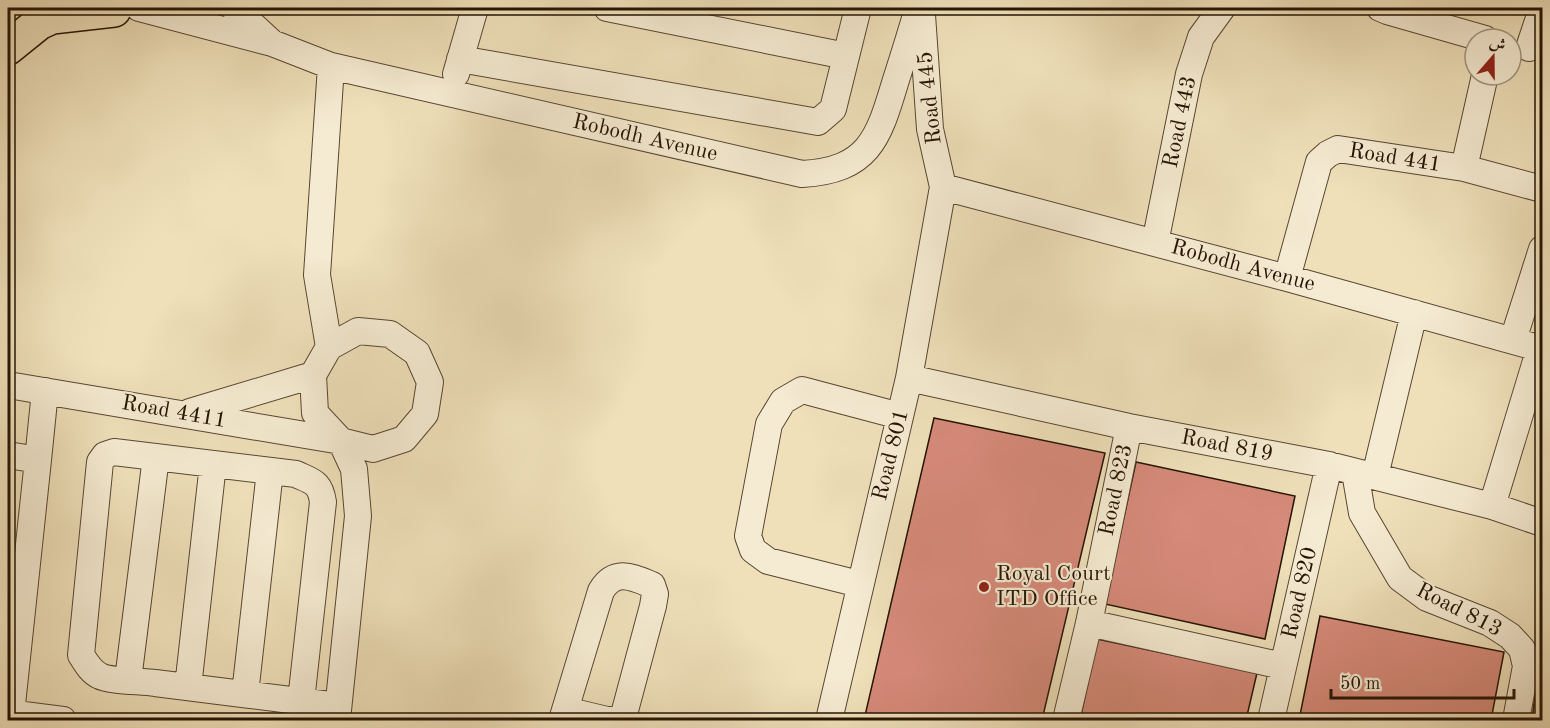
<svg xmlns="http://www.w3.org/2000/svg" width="1550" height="728" viewBox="0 0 1550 728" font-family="'Old Standard TT',Amiri,serif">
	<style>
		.building { fill: #d68a7a; stroke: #251404; stroke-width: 1.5 }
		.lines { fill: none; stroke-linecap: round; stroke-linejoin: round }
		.minor-casing { stroke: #584732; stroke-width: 28 }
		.major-casing { stroke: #251404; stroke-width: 36 }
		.minor { stroke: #f5ebd2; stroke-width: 26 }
		.major { stroke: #efe0ba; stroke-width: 33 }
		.poi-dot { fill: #8f2418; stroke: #f5ebd2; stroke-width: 2 }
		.labels { text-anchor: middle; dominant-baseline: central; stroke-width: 4.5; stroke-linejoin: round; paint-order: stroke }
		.street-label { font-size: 22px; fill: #251404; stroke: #f5ebd2 }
		.poi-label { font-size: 22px; fill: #251404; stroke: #f5ebd2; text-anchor: start }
	</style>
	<rect width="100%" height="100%" fill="#efe0ba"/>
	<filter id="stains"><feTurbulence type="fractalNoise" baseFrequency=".00333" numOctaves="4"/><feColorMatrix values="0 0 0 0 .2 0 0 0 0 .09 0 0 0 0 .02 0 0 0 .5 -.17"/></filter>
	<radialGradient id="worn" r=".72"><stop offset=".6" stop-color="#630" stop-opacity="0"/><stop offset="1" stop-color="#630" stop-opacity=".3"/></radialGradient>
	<path class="building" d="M934 418 1105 453 1042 720H864Z
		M1136 462 1295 496 1265 639 1105 604Z
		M1320 616 1504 652 1491 720H1299Z
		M1542 635V720H1532Z
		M1097 639 1257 673 1246 720H1080Z"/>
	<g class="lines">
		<g class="minor-casing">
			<path id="minor" d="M139 8 272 43 331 66 802 174C868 170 878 140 895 83 903 58 911 33 918 8
				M234 8 270 41
				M607 8 846 56
				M1380 8 1387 11 1485 39
				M1529 48 1542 9
				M460 59 818 122 833 109 858 8
				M456 74 475 8
				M1464 168 1542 189
				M943 187 1287 278 1542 349
				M1155 243 1189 74 1201 37 1222 8
				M1287 278 1319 162 1328 154 1338 149 1464 168 1485 75
				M1513 340 1542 249
				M329 347 317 275 331 66
				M909 378 1129 427 1329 465 1492 506 1542 523
				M8 385 341 441 354 469 358 516 337 720
				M190 412 313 375 329 347 358 331 390 334 417 353 430 382 425 414 404 439 373 449 341 441 315 413 313 375
				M8 455 38 460 11 714
				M38 460 45 391
				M1355 472 1362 513 1400 578 1427 598 1490 623 1510 636 1522 649 1526 666 1516 720
				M1375 476 1414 313
				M1492 506 1540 348
				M859 584 768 561 753 550 748 536 769 424 783 401 802 390 900 416
				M1089 623 1283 666
				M128 680 156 457
				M188 687 213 464
				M245 694 270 471
				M301 701 323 502C320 482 313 482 296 474L114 452 105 455 100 462 81 655C86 663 91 672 100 676 109 681 142 681 155 683 216 691 277 698 338 706
				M8 713 63 720
				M562 720 601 591C615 568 632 577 652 585L655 594 653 606 623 718 607 720 565 710
				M829 720 909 378 943 187 930 129 922 15
				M1066 720 1089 623 1129 427
				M1271 720 1329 465"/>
		</g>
		<g class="major-casing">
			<path id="major" d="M8 48 39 23 52 17 114 10"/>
		</g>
		<use href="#minor" class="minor"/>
		<use href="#major" class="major"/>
	</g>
	<circle class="poi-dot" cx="984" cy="587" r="6"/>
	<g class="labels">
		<g class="street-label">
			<text transform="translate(930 98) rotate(-96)">Road 445</text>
			<text transform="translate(1180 122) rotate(-78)">Road 443</text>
			<text transform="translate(645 138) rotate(13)">Robodh Avenue</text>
			<text transform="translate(1395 158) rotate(9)">Road 441</text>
			<text transform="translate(1243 266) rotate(15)">Robodh Avenue</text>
			<text transform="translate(174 412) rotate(10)">Road 4411</text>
			<text transform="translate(1227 446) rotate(11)">Road 819</text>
			<text transform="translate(891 455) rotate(-76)">Road 801</text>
			<text transform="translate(1116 490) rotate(-78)">Road 823</text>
			<text transform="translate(1300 593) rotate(-77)">Road 820</text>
			<text transform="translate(1459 610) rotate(27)">Road 813</text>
		</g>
		<g class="poi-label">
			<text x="996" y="574">Royal Court<tspan x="996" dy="25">ITD Office</tspan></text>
		</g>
	</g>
	<rect width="1550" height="728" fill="none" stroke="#efe0ba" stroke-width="30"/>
	<rect x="9" y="9" width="1532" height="710" fill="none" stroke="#251404" stroke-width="3"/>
	<rect x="15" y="15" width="1520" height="698" fill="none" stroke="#251404" stroke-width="1.5"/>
	<g transform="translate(1493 57) rotate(20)"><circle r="28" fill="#f5ebd2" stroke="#a29580" stroke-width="1.5"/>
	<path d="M0-4.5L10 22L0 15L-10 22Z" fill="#8f2418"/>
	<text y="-9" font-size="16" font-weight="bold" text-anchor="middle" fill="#251404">ش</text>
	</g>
	<path d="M1331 689v9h183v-9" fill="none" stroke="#251404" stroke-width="3"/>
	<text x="1340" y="689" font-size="18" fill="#251404" stroke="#f5ebd2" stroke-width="4.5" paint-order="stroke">50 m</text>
	<rect width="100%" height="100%" filter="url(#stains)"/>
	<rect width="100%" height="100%" fill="url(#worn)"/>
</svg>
